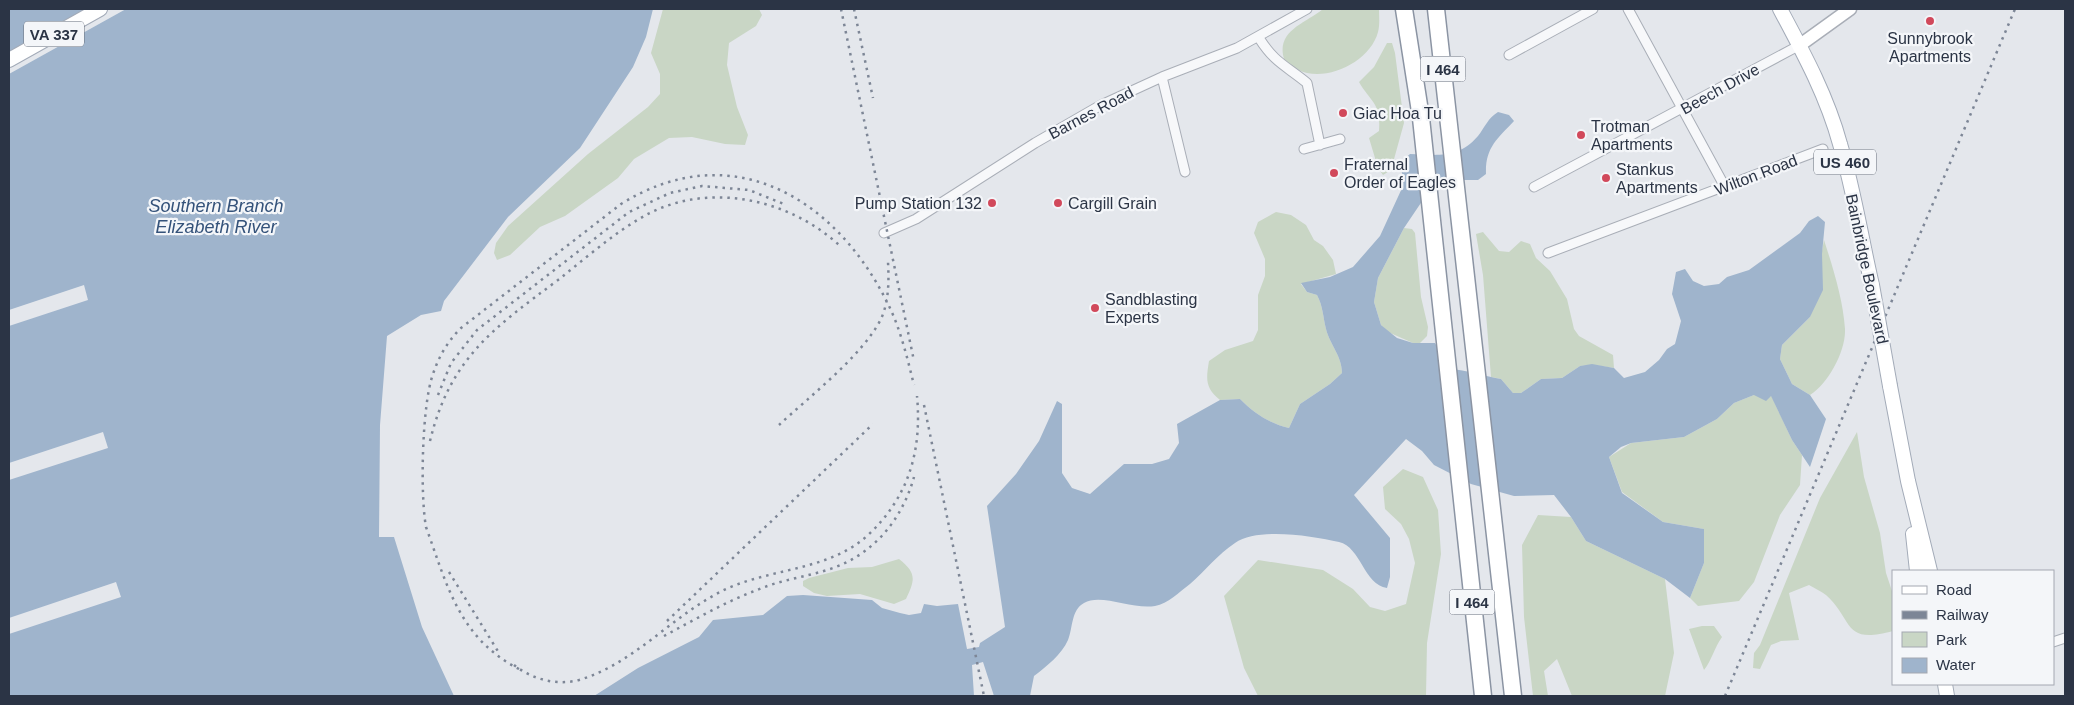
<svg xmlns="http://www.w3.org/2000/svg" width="2074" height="705" viewBox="0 0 2074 705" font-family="Arial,sans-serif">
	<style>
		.green { fill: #c9d6c5 }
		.water { fill: #9fb4cc }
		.pier { fill: #e4e7ec }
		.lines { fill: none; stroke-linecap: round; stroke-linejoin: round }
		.street-casing { stroke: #a9aeb7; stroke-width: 11 }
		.secondary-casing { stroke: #a9aeb7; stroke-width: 15 }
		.primary-casing { stroke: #a3abb8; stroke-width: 16 }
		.highway-casing { stroke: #8b94a3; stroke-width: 19 }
		.street { stroke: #f7f8fa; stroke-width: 9 }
		.secondary { stroke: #fff; stroke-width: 12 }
		.primary { stroke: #fff; stroke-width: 14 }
		.highway { stroke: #fff; stroke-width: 16 }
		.rail { stroke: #7d8696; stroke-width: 2.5; stroke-dasharray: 2.5 5; stroke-linecap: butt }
		.primary-bridge-casing { stroke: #a3abb8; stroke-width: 16; stroke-linecap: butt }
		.primary-bridge { stroke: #fff; stroke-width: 14 }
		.poi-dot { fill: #d1495b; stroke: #f4f6f9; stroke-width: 2 }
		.labels { text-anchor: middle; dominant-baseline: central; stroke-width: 4.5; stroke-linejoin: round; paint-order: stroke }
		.shield { fill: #f4f6f9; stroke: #676e7b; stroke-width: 1 }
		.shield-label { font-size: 15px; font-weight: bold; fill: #2b3445 }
		.poi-label { font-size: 16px; fill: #2b3445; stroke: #f4f6f9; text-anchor: start }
		.street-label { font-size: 16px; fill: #2b3445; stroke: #f4f6f9 }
		.water-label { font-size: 18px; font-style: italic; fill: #34527a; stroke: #f4f6f9 }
	</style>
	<rect width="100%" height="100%" fill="#e4e7ec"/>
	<path class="green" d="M663 9H759L762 15 756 26 729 43 727 65 737 107 748 135 745 145 725 144 692 137 669 138 634 159 618 178 565 216 540 227 510 255 497 260 494 253 496 243 508 226 588 154 648 107 660 94V74L651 53Z
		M1323 9H1379C1379 16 1380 24 1378 32 1371 59 1334 79 1307 73 1300 72 1290 65 1284 59 1276 31 1304 24 1323 9Z
		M1387 43H1392L1395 53 1404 123 1391 170 1383 175 1378 168 1369 138 1379 131C1381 102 1371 103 1359 82L1374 67Z
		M1276 212 1291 215 1306 225 1314 240 1323 246 1333 260 1336 274 1301 284 1307 292 1317 295C1323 306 1323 317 1326 329 1330 345 1342 356 1342 373L1330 384 1300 404 1289 428C1270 424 1254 413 1240 399L1220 400C1205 388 1206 379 1209 361L1225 350 1253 341 1258 330V295L1265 276V259L1254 233 1258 222Z
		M1404 228 1412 229 1415 233 1421 297 1428 327 1427 336 1420 343H1413L1388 332 1381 325 1374 302 1378 278Z
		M1483 232 1499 251 1509 252 1521 241 1530 244 1536 258 1550 271 1567 299 1574 329 1579 336 1613 355 1614 368 1594 365 1580 366 1562 378 1541 379 1521 393H1513L1501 379 1491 377 1483 275 1476 234Z
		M1824 240C1833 268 1843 299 1845 329 1846 351 1828 384 1810 395L1792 384 1780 359 1782 345 1810 317Z
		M1770 393 1792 440 1802 455 1800 485 1780 515 1754 582 1739 601 1698 606 1690 598 1704 563V529L1663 522 1622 492 1609 457 1631 443 1684 437 1717 419 1734 403 1754 395Z
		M1857 432 1864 477 1880 533 1886 573 1893 594V631C1842 645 1854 620 1826 595 1821 591 1814 588 1809 585L1789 593 1799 640 1781 641 1771 645 1760 669 1753 668 1754 653 1760 645 1820 498Z
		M1403 469 1423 477 1438 510 1441 554 1427 643 1426 696H1258L1244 668 1224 596 1258 560 1323 570 1353 589 1370 607 1385 611 1406 604 1415 563 1409 539 1401 524 1385 509 1383 487Z
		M1538 515 1571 517 1586 541 1665 579 1674 653 1665 696H1572L1557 659 1544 671 1548 696H1533L1524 617 1522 545Z
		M899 559C917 573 915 580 906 599L894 604 860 594 827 596 814 593 803 586V581L809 578 848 568 872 567Z
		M1702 626H1714L1722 637C1714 648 1712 660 1704 670L1689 629Z"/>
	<path class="water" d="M9 9H653L646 37 633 67 580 148 508 217 444 301 441 311 421 315 387 336 380 425 379 537H394L422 627 454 696H9Z
		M1498 112 1509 115 1514 121C1497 139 1485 148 1486 174L1478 180H1446L1433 185 1404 228 1378 278 1374 302 1381 325 1397 338 1413 343H1435L1449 369C1467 370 1483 376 1501 379L1513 393H1521L1541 379 1562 378 1580 366 1592 364 1614 368 1624 378 1645 372 1659 360 1667 349 1675 344 1681 321 1672 294 1676 272 1685 269 1693 281 1704 286 1719 284 1727 277 1749 270 1800 233 1809 221 1818 216 1825 222 1822 254 1823 290 1810 317 1782 345 1780 359 1792 384 1810 395 1826 419 1810 467 1792 440 1771 396 1766 401 1754 395 1734 403 1717 419 1684 437 1631 443 1621 447 1609 457 1622 493 1663 522 1704 529V563L1690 598 1665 579 1586 541 1571 517 1554 495 1514 496 1471 484 1434 465 1422 451 1406 439 1354 495 1390 538V577L1387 588C1364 585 1361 547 1339 542 1312 536 1258 527 1235 543 1218 554 1205 571 1190 584 1179 592 1168 604 1155 606 1133 610 1101 593 1084 603 1071 610 1073 628 1068 640 1062 654 1046 667 1034 676L1030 696H994L983 662 972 665 974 696H594L638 668 699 637 713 620 763 615 787 596 803 595 872 600 882 608 900 613 909 615 921 613 924 604 937 606 958 604 967 649 979 647 980 643 1005 627 987 506 1016 474 1039 441 1057 401 1062 404V473L1072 488 1090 494 1124 464H1152L1169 459 1179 443 1177 424 1220 400 1240 399C1254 413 1270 424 1289 428L1300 404 1330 384 1342 373C1342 356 1330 345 1326 329 1323 317 1323 306 1317 295L1307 292 1301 283 1330 277 1353 267 1380 236 1403 186 1401 162 1410 154C1438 155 1458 159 1478 136 1485 127 1488 118 1498 112Z"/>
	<path class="pier" d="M87 9H126L9 74V53Z
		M84 285 88 300 9 326V310Z
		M103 432 108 448 9 480V463Z
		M116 582 121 597 9 634V618Z"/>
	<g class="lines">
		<g class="street-casing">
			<path id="street" d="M1628 9 1725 187
				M1259 38C1275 63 1285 65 1307 83L1320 145
				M1509 55 1593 9
				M1162 77 1185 172
				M1304 149 1340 139
				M1534 187 1800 45
				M884 233 916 219 1035 143 1101 105 1162 77 1237 48 1307 9
				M1548 253 1823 149
				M2053 642 2065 638"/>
		</g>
		<g class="secondary-casing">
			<path id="secondary" d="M1800 45 1850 9"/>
		</g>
		<g class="primary-casing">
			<path id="primary" d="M1780 9C1803 52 1827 96 1840 144 1854 190 1861 238 1872 285
				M9 60 100 9
				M1890 386 1908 481 1930 571
				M1913 534 1917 571
				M1945 684 1947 696"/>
		</g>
		<g class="highway-casing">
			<path id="highway" d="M1404 9 1421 118 1483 696
				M1436 9 1513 696"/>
		</g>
		<use href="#street" class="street"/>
		<use href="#secondary" class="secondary"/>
		<use href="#primary" class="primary"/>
		<use href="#highway" class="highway"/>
		<path class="rail" d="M841 9 914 361
			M854 9 873 98
			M438 395 451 363 477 330 629 212 670 193 702 186 749 190 784 204
			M924 405 984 696
			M779 425C809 397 863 355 881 319 889 301 889 281 888 262
			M430 441C450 358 494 328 558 280 586 258 615 232 646 215 709 181 789 199 839 245
			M449 572 499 653
			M667 621 873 424
			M664 636C694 620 725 602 757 590 780 580 806 577 830 569 873 555 902 520 914 477
			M514 665C532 679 556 686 579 680 633 664 670 618 720 592 766 568 827 572 867 536 909 497 922 451 917 396
			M519 669C459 638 447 585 426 527 420 494 422 404 433 374 439 356 448 341 461 328L621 204C730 136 834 196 887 302 900 327 907 357 914 385
			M1725 696 2015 9"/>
		<g class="primary-bridge-casing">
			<path id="primary-bridge" d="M1872 285 1890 386"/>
		</g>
		<use href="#primary-bridge" class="primary-bridge"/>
	</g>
	<g class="poi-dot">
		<circle cx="1930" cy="21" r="5"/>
		<circle cx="1343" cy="113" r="5"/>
		<circle cx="1581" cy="135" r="5"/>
		<circle cx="1334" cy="173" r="5"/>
		<circle cx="1606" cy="178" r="5"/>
		<circle cx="992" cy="203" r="5"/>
		<circle cx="1058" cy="203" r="5"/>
		<circle cx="1095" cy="308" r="5"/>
	</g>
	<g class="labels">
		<g class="shield">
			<rect x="24" y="21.5" width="60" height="25" rx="4"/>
			<rect x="1420.5" y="56.5" width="45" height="25" rx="4"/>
			<rect x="1814" y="149.5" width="62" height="25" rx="4"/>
			<rect x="1449.5" y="589.5" width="45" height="25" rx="4"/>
		</g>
		<g class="shield-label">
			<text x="54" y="34">VA 337</text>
			<text x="1443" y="69">I 464</text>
			<text x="1845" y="162">US 460</text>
			<text x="1472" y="602">I 464</text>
		</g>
		<g class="poi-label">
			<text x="1930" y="38" text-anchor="middle">Sunnybrook<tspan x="1930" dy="18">Apartments</tspan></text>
			<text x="1353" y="113">Giac Hoa Tu</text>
			<text x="1591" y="126">Trotman<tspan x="1591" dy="18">Apartments</tspan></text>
			<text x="1344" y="164">Fraternal<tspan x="1344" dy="18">Order of Eagles</tspan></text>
			<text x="1616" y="169">Stankus<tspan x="1616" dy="18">Apartments</tspan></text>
			<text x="982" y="203" text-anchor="end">Pump Station 132</text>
			<text x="1068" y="203">Cargill Grain</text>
			<text x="1105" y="299">Sandblasting<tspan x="1105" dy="18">Experts</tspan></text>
		</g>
		<g class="street-label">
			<text transform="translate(1720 89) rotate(-29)">Beech Drive</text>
			<text transform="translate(1091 113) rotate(-28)">Barnes Road</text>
			<text transform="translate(1756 175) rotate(-21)">Wilton Road</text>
			<text transform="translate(1867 269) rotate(78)">Bainbridge Boulevard</text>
		</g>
		<g class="water-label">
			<text x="216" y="206">Southern Branch<tspan x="216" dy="21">Elizabeth River</tspan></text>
		</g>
	</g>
	<rect width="2074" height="705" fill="none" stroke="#2b3445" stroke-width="20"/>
	<rect x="1892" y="570" width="162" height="115" fill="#f4f6f9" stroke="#a4a8b1"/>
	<rect x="1902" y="586" width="25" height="8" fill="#ffffff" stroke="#a4a8b1"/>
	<text x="1936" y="595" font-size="15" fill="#2b3445">Road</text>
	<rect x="1902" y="611" width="25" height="8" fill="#7d8696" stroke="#a4a8b1"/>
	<text x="1936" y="620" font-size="15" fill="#2b3445">Railway</text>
	<rect x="1902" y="632" width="25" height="15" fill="#c9d6c5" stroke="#a4a8b1"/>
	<text x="1936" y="645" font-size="15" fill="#2b3445">Park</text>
	<rect x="1902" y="658" width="25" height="15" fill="#9fb4cc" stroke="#a4a8b1"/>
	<text x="1936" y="670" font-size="15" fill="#2b3445">Water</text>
</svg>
